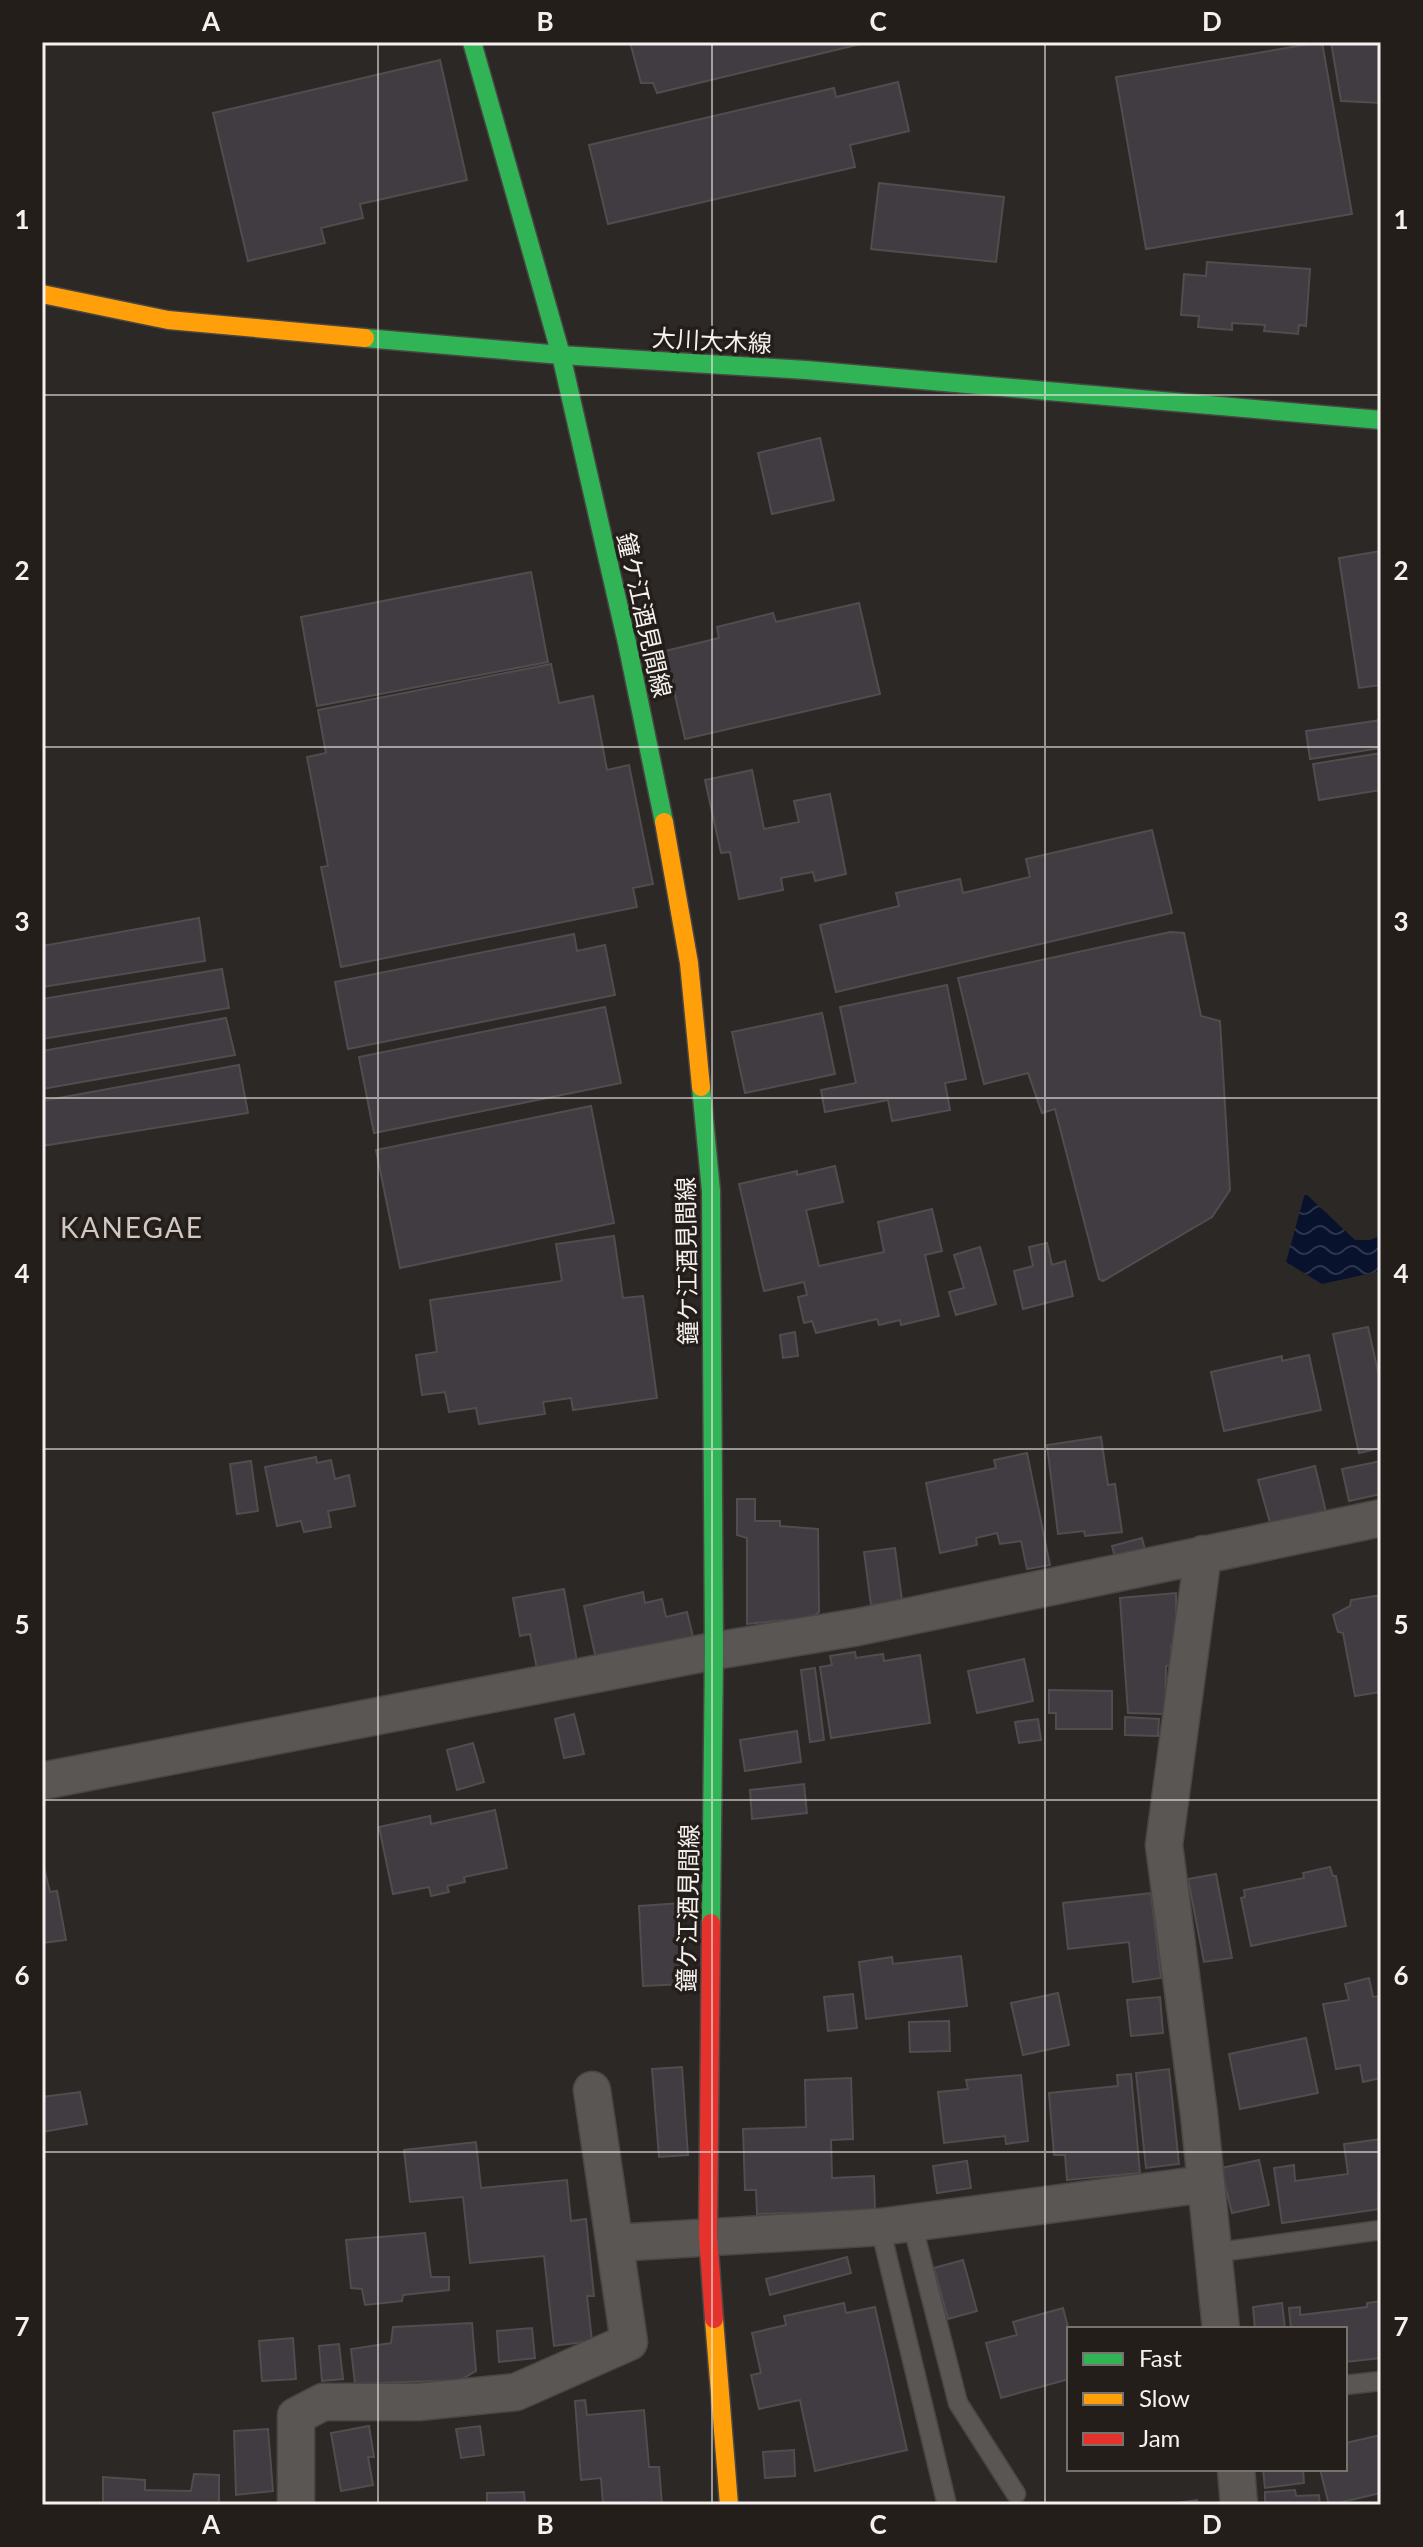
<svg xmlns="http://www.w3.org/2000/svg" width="1423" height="2547" viewBox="0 0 1423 2547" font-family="Lato,'Noto Sans JP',sans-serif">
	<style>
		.water { fill: url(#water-waves) }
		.building { fill: #403c42; stroke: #4f4d4e; stroke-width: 2 }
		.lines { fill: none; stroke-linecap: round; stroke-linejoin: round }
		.lane-casing { stroke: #494644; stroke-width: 21 }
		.street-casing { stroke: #494644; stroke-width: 39 }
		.fast-casing { stroke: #494644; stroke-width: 21 }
		.slow-casing { stroke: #494644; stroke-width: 21 }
		.jam-casing { stroke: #494644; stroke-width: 21 }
		.lane { stroke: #595654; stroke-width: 18 }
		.street { stroke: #595654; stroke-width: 36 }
		.fast { stroke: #30b455; stroke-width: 18 }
		.slow { stroke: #ff9f0a; stroke-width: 18 }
		.jam { stroke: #e5322d; stroke-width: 18 }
		.grid { fill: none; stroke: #f6f1ee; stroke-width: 2; stroke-opacity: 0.55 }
		.labels { text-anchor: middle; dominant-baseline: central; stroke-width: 7; stroke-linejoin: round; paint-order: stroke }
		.street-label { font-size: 24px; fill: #f6f1ee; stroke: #241e1a }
		.quarter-label { font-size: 28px; letter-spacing: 2px; fill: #d1c8c2; stroke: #241e1a }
		.neatline { fill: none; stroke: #f6f1ee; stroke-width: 3 }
		.grid-label { font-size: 26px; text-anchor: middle; font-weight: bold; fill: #f6f1ee }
	</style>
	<defs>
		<pattern id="water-waves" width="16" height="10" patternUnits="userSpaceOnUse" patternTransform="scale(2)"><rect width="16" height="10" fill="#08122d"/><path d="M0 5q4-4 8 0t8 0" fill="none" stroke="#2d354c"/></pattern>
	</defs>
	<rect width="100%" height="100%" fill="#2b2826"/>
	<path class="water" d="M1305 1193 1355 1240H1370L1381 1235V1271L1322 1284 1286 1262Z"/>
	<path class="building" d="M630 42H869L657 93 653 83H641Z
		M1322 42 1352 214 1146 249 1116 77Z
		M1331 42H1381V103L1341 101Z
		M440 60 467 180 360 204 363 218 321 228 325 243 248 261 213 113Z
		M898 82 909 131 850 145 855 167 608 224 589 145 834 88 836 97Z
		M879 183 1004 197 996 262 871 249Z
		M1207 262 1310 269 1306 326 1299 325 1298 334 1264 331 1265 325 1232 323V330L1198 327 1199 316 1181 315 1184 274 1206 276Z
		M820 438 834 500 772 514 758 453Z
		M1381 551V685L1359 688 1339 558Z
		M531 572 548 662 317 706 301 617Z
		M859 603 880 694 685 739 665 651 719 638 717 627 773 613 776 622Z
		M551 664 559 703 593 696 607 770 629 765 653 884 633 888 637 907 341 967 321 867 328 866 307 757 326 753 318 710Z
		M1381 720V748L1310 759 1306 731Z
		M1381 753V790L1319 800 1313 764Z
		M752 770 764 829 799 822 794 801 830 794 846 874 815 881 813 872 781 878 783 890 739 899 730 852 721 853 705 780Z
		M1152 830 1172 913 836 992 820 925 899 906 896 893 960 879 963 893 1030 877 1026 859Z
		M199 918 205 961 42 987V946Z
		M1170 932 1184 933 1201 1016 1220 1021 1230 1190 1212 1217 1103 1281 1099 1279 1055 1109 1042 1113 1028 1073 984 1084 958 978Z
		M574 934 577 951 605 945 615 995 348 1049 335 982Z
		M222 969 229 1008 42 1039V999Z
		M947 985 966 1079 945 1083 950 1110 892 1121 888 1100 825 1112 821 1090 856 1083 840 1007Z
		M605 1007 621 1083 374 1133 359 1057Z
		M822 1013 835 1074 745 1093 732 1032Z
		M226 1018 235 1055 42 1089V1051Z
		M239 1065 248 1113 42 1146V1101Z
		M591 1106 614 1223 400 1268 376 1150Z
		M835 1166 843 1202 806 1210 819 1266 884 1252 878 1222 932 1209 942 1251 925 1255 939 1316 901 1325 900 1320 879 1325 877 1319 816 1333 812 1321 804 1323 798 1297 807 1295 804 1282 764 1291 739 1184 797 1171V1175Z
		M614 1236 623 1298 643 1296 657 1398 573 1410 571 1398 543 1402 545 1414 479 1424 476 1408 449 1412 445 1392 422 1395 416 1355 437 1352 430 1300 562 1281 556 1244Z
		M1047 1243 1052 1265 1065 1261 1073 1296 1023 1309 1014 1271 1033 1266 1029 1247Z
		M980 1247 996 1304 956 1315 949 1292 964 1288 954 1255Z
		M1368 1327 1381 1385V1448L1359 1453 1333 1334Z
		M795 1332 798 1356 783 1358 780 1335Z
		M1309 1355 1321 1410 1224 1431 1211 1372 1282 1356V1361Z
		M1101 1437 1108 1485 1115 1484 1122 1532 1085 1536 1084 1531 1058 1534 1047 1445Z
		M1027 1453 1050 1565 1027 1569 1021 1541 1000 1544 997 1533 976 1538 977 1545 940 1553 926 1483 996 1468 994 1460Z
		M316 1457 317 1463 331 1460 335 1479 349 1475 355 1506 328 1511 331 1527 304 1532 301 1521 277 1526 265 1467Z
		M251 1461 258 1511 237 1514 230 1464Z
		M1381 1461V1494L1349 1501 1342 1469Z
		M1315 1466 1326 1512 1271 1526 1258 1480Z
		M737 1499H755V1521H780V1526L818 1529 819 1612 812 1617 747 1624V1538L737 1535Z
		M1142 1538 1146 1554 1116 1561 1112 1546Z
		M895 1548 902 1601 871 1605 864 1552Z
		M564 1589 577 1661 537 1669 530 1634 520 1636 513 1598Z
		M643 1592 645 1603 662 1599 666 1617 687 1612 694 1641 597 1663 584 1606Z
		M1176 1593V1644L1171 1646 1172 1665 1166 1666 1165 1714 1128 1713 1120 1598Z
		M1381 1595V1692L1355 1696 1343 1633 1338 1632 1333 1615 1350 1606 1351 1600Z
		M855 1652 856 1658 883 1654 884 1661 920 1655 930 1723 831 1738 820 1667 832 1665 830 1656Z
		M1024 1659 1033 1701 977 1713 968 1671Z
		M815 1668 824 1740 810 1742 801 1670Z
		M1049 1690 1112 1691V1729H1056V1713H1049Z
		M574 1714 584 1754 564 1758 555 1719Z
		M1125 1717 1159 1719 1158 1736 1125 1735Z
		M1038 1719 1041 1740 1019 1743 1015 1722Z
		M797 1731 801 1762 745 1771 740 1740Z
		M473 1743 484 1782 457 1790 447 1750Z
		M804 1784 807 1813 752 1819 750 1790Z
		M495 1810 507 1868 464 1877 465 1882 447 1886 449 1892 431 1896 429 1887 393 1894 379 1827 430 1816 431 1824Z
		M1330 1867 1333 1876H1336L1346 1926 1251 1946 1241 1898 1245 1897 1244 1890 1304 1878 1303 1873Z
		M44 1868 50 1892 57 1891 66 1940 42 1943V1869Z
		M1216 1874 1232 1958 1204 1962 1188 1879Z
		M1151 1893 1161 1978 1133 1982 1129 1942 1068 1949 1063 1903Z
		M682 1903 686 1984 643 1986 639 1906Z
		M961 1956 967 2006 866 2019 859 1962 892 1957 893 1964Z
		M1369 1978 1373 1997 1381 1996V2078L1363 2082 1360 2065 1336 2069 1323 2004 1349 2000 1345 1984Z
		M1058 1993 1069 2045 1023 2055 1011 2003Z
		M853 1994 857 2028 828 2031 824 1997Z
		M1160 1997 1163 2033 1131 2036 1127 2000Z
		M949 2021 950 2051 910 2052 909 2022Z
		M1306 2038 1318 2093 1240 2109 1229 2054Z
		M682 2067 688 2155 659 2157 652 2069Z
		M1169 2069 1179 2164 1146 2168 1136 2073Z
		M1131 2074 1140 2173 1067 2180 1065 2155H1054L1049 2093 1118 2086 1117 2075Z
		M1021 2075 1028 2141 1006 2144 1005 2136 944 2143 938 2092 968 2089 966 2080Z
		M851 2078 853 2139 831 2140 832 2178 874 2176 875 2211 757 2214 756 2190H745L743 2129 806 2127 805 2080Z
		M80 2092 87 2124 42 2132V2097Z
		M1381 2139V2193H1378L1380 2209 1282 2223 1274 2168 1294 2165 1295 2181 1348 2174 1344 2144Z
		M476 2142 481 2188 567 2180 571 2221 586 2219 594 2296H587L592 2341 554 2346 544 2256 470 2263 463 2197 410 2202 404 2150Z
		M1259 2160 1269 2205 1232 2213 1221 2168Z
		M967 2161 971 2188 937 2193 933 2166Z
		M425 2233 431 2277H449V2290L403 2295 402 2301 365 2305 362 2289 351 2288 346 2240Z
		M847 2257 851 2273 770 2295 766 2279Z
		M963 2260 977 2311 948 2319 934 2268Z
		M1381 2301V2358L1345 2362V2329H1291L1289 2308 1300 2307V2315L1367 2307V2303Z
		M844 2303 846 2313 875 2307 907 2450 815 2471 800 2400 759 2409 751 2375 761 2373 752 2333 786 2325 784 2316Z
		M1282 2303 1285 2329H1255L1253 2307Z
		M1063 2308 1069 2331V2379L1001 2398 986 2343 1017 2335 1013 2322Z
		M472 2323 476 2371 460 2380 355 2384 351 2349 391 2343 393 2327Z
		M532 2328 535 2358 499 2362 497 2331Z
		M293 2338 296 2379 262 2381 259 2341Z
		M339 2344 343 2379 322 2381 319 2346Z
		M585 2400 587 2415 644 2410 649 2467H659L662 2505H646V2502L603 2505 601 2478 581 2480 575 2401Z
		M369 2426 374 2457H368L373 2485 341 2491 331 2433Z
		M480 2426 484 2455 461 2458 456 2429Z
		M268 2429 273 2491 236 2495 234 2431Z
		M1381 2435V2493L1329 2505 1320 2469H1345V2443Z
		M794 2450 795 2476 765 2478 763 2452Z
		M1263 2469H1303L1304 2483 1265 2488Z
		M194 2474 219 2475V2505H103V2477L145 2480V2490L191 2491Z
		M1295 2490 1296 2496 1319 2495 1320 2505H1265V2492Z
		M524 2492 525 2505H487V2493Z
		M1197 2500 1198 2505H1162Z"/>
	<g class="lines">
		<g class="lane-casing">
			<path id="lane" d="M912 2223 958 2403 1016 2494
				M880 2227 947 2505
				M1212 2253 1381 2230
				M1345 2385 1381 2381"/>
		</g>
		<g class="street-casing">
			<path id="street" d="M1203 1554 1164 1845 1199 2114 1221 2329
				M42 1781 714 1651 858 1627 1381 1518
				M615 2243 880 2227 1205 2184
				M1236 2469 1239 2505
				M296 2505V2416L323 2402H418L516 2392 629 2342 592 2090"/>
		</g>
		<g class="fast-casing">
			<path id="fast" d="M472 42 561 355 627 643 664 822
				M365 338 561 355 806 370 1381 420
				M701 1087 711 1191 714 1651 711 1923"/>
		</g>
		<g class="slow-casing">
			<path id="slow" d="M42 294 168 320 365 338
				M664 822 689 963 701 1087
				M714 2319 729 2505"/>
		</g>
		<g class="jam-casing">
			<path id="jam" d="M711 1923 708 2236 714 2319"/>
		</g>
		<use href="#lane" class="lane"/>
		<use href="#street" class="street"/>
		<use href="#fast" class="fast"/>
		<use href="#slow" class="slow"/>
		<use href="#jam" class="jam"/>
	</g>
	<path class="grid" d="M378 42V2505M712 42V2505M1045 42V2505M42 395H1381M42 747H1381M42 1098H1381M42 1449H1381M42 1800H1381M42 2152H1381"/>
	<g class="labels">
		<g class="street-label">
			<text transform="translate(712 340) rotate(3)">大川大木線</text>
			<text transform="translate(645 615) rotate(77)">鐘ケ江酒見間線</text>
			<text transform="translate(686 1261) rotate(-91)">鐘ケ江酒見間線</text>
			<text transform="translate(687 1908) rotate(-89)">鐘ケ江酒見間線</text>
		</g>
		<g class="quarter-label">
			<text x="132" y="1227">KANEGAE</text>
		</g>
	</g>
	<rect width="1423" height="2547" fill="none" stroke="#241e1a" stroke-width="88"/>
	<rect x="1067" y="2327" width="280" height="144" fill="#241e1a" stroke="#78726f" stroke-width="2"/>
	<rect x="1083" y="2353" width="40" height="12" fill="#30b455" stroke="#78726f" stroke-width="2"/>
	<text x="1139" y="2367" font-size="24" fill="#f6f1ee">Fast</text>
	<rect x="1083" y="2393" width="40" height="12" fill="#ff9f0a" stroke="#78726f" stroke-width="2"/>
	<text x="1139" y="2407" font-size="24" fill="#f6f1ee">Slow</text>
	<rect x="1083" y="2433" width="40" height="12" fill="#e5322d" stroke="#78726f" stroke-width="2"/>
	<text x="1139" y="2447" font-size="24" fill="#f6f1ee">Jam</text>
	<rect x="44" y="44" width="1335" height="2459" class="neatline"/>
	<g class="grid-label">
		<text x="211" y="31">A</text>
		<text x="545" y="31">B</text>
		<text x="878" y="31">C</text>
		<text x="1212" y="31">D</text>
		<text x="22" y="229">1</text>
		<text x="1401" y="229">1</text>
		<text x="22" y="580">2</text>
		<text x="1401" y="580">2</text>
		<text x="22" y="931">3</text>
		<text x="1401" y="931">3</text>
		<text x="22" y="1283">4</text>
		<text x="1401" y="1283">4</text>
		<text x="22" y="1634">5</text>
		<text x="1401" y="1634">5</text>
		<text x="22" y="1985">6</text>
		<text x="1401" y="1985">6</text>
		<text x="22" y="2336">7</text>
		<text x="1401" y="2336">7</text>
		<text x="211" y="2534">A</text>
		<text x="545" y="2534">B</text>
		<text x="878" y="2534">C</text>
		<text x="1212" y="2534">D</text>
	</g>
</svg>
